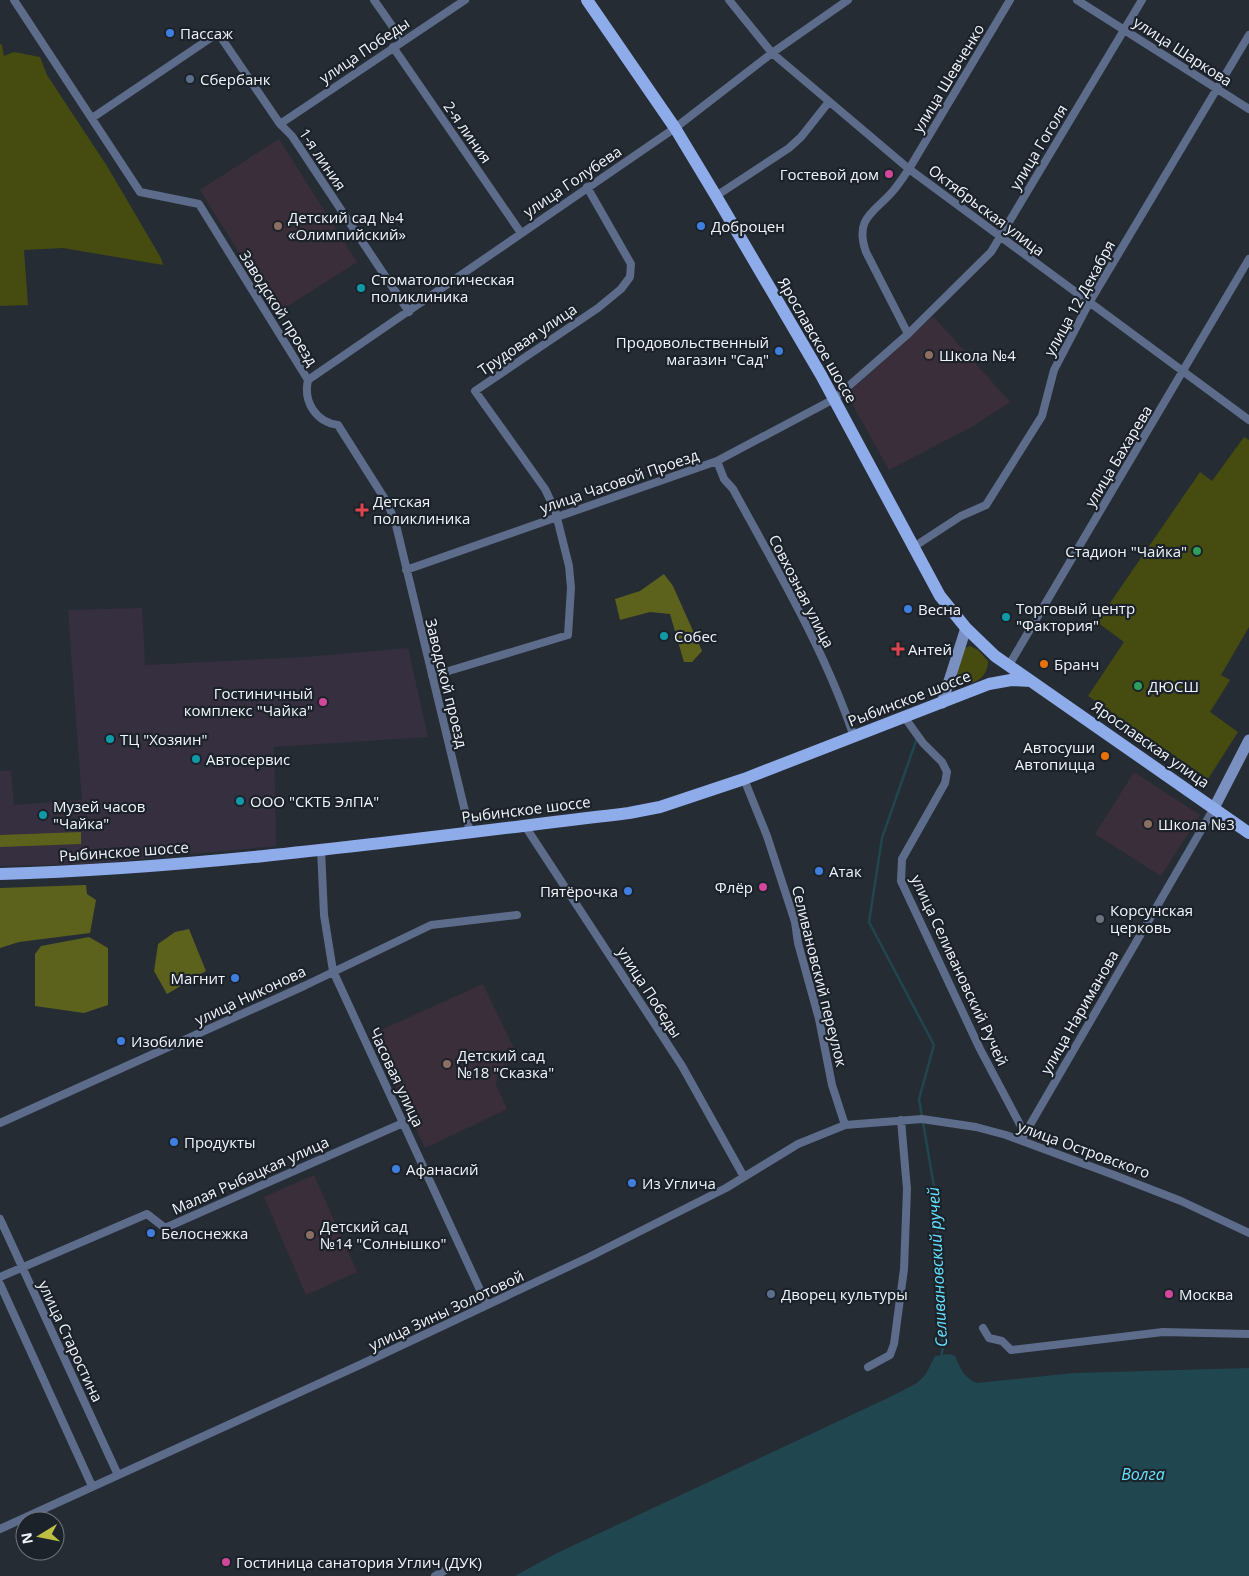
<svg xmlns="http://www.w3.org/2000/svg" width="1249" height="1576" viewBox="0 0 1249 1576" font-family="'Open Sans',sans-serif">
	<style>
		.commercial { fill: #362f40 }
		.education { fill: #3b2e3b }
		.green { fill: #464c0f }
		.forest { fill: #5c621c }
		.water { fill: #20464f }
		.lines { fill: none; stroke-linecap: round; stroke-linejoin: round }
		.stream { stroke: #20464f; stroke-width: 2.5 }
		.minor { stroke: #5d6c8b; stroke-width: 8 }
		.secondary { stroke: #7990c1; stroke-width: 11 }
		.primary { stroke: #8eabea; stroke-width: 12 }
		.shop-dot { fill: #3f7fe0; stroke: #1c222a; stroke-width: 2 }
		.service-dot { fill: #5c6f8a; stroke: #1c222a; stroke-width: 2 }
		.hotel-dot { fill: #d1479c; stroke: #1c222a; stroke-width: 2 }
		.education-dot { fill: #8d6e63; stroke: #1c222a; stroke-width: 2 }
		.culture-dot { fill: #0f9aa8; stroke: #1c222a; stroke-width: 2 }
		.health-dot { fill: #e0444e; stroke: #1c222a; stroke-width: 2 }
		.leisure-dot { fill: #2e9e5b; stroke: #1c222a; stroke-width: 2 }
		.food-dot { fill: #e8710a; stroke: #1c222a; stroke-width: 2 }
		.worship-dot { fill: #6b7280; stroke: #1c222a; stroke-width: 2 }
		.labels { text-anchor: middle; dominant-baseline: central; stroke-width: 4.5; stroke-linejoin: round; paint-order: stroke }
		.poi-label { font-size: 15px; fill: #f1f5fb; stroke: #1c222a; text-anchor: start }
		.street-label { font-size: 15px; fill: #f1f5fb; stroke: #1c222a }
		.water-label { font-size: 16px; font-style: italic; fill: #66e1fd; stroke: #1c222a }
	</style>
	<rect width="100%" height="100%" fill="#262c34"/>
	<path class="commercial" d="M142 608 145 665 306 657 408 648 428 737 274 747 276 846 88 864 0 866V771H11L14 805 82 800 68 610Z"/>
	<path class="education" d="M279 139 357 262 277 313 200 190Z
		M933 316 1010 402 975 425 889 470 847 394Z
		M1134 772 1200 815 1161 876 1095 834Z
		M483 984 519 1059 498 1068 496 1085 507 1109 425 1148 372 1034Z
		M314 1175 357 1272 306 1295 264 1197Z"/>
	<path class="green" d="M0 44 2 45 4 56 14 52 40 57 47 75 107 166 161 258 163 265 63 248 24 250 28 305 0 306Z
		M1244 437 1249 440V627L1221 675 1230 680 1210 712 1238 732 1208 779 1088 696 1124 642 1097 622 1200 472 1212 481Z
		M970 646 978 650 988 661C988 676 977 684 962 684L956 678 963 649Z"/>
	<path class="forest" d="M664 574 673 586 702 651 692 662H684L670 614 650 612 620 620 615 599 640 591Z
		M81 832V844L0 847V835Z
		M86 885 87 894 96 900 90 933 19 942 0 948V888Z
		M189 929 206 971 167 994 154 971 158 944 175 932Z
		M89 937 108 948V1005L84 1013 35 1006V954L41 946Z"/>
	<path class="water" d="M950 1354 955 1356C960 1368 964 1378 977 1383L1074 1373 1249 1368V1576H515L555 1554 892 1396 917 1383 926 1374 935 1356Z"/>
	<g class="lines">
		<path class="stream" d="M917 738 882 838 869 922 934 1045 919 1099 936 1198 943 1347 941 1357"/>
		<path class="minor" d="M14 0 140 192 199 204 308 380C303 402 316 422 338 425L388 504 396 525 470 832
			M374 0 402 40
			M729 0 772 53 909 169 1249 420
			M1077 0 1249 109
			M393 47 521 233
			M92 118 218 33 280 124 292 136 409 312
			M280 124 465 0
			M716 196 789 148 801 137 828 103
			M908 334 866 252C854 218 874 213 893 191 899 184 904 176 909 169L1010 0
			M308 380 675 128 772 53 848 0
			M717 461 724 479 733 489C777 570 825 650 854 737
			M912 548 961 516 986 505 1042 416 1054 370 1089 303 1249 35
			M406 570 717 461 834 399 908 334 991 252 1142 0
			M1009 665 1249 259
			M432 676 568 635 571 588 569 566 555 510 545 489 475 391 598 308 621 289 630 277 631 264 587 187
			M905 718 923 743 942 762 947 772 945 783 902 859 901 881 980 1049 1025 1134
			M744 779 767 836 795 922 798 943 819 1019 832 1085 845 1125
			M525 826 682 1066 744 1177
			M321 849 324 915 333 971 487 1305
			M0 1123 304 986 431 925 517 915
			M1023 1137 1214 808
			M0 1219 118 1475
			M0 1277 147 1214 165 1228 403 1123
			M0 1284 92 1486
			M983 1328 989 1338 1002 1341 1011 1350 1163 1332 1249 1334
			M868 1367 890 1355 894 1344 904 1269 907 1189 901 1120
			M0 1529 364 1363 589 1257 726 1188 798 1144 845 1125 922 1119 976 1127 1006 1135 1114 1175 1181 1201 1249 1233
			M435 1576 444 1571"/>
		<path class="secondary" d="M942 703 966 628
			M1214 808 1249 740"/>
		<path class="primary" d="M587 0 675 128 716 196 821 375 940 596 966 628 995 656 1249 833
			M0 874C210 868 420 838 629 813L660 807 744 779 989 684 1011 680 1031 681"/>
	</g>
	<g class="shop-dot">
		<circle cx="170" cy="33" r="5"/>
		<circle cx="701" cy="226" r="5"/>
		<circle cx="779" cy="351" r="5"/>
		<circle cx="908" cy="609" r="5"/>
		<circle cx="819" cy="871" r="5"/>
		<circle cx="628" cy="891" r="5"/>
		<circle cx="235" cy="978" r="5"/>
		<circle cx="121" cy="1041" r="5"/>
		<circle cx="174" cy="1142" r="5"/>
		<circle cx="396" cy="1169" r="5"/>
		<circle cx="632" cy="1183" r="5"/>
		<circle cx="151" cy="1233" r="5"/>
	</g>
	<g class="service-dot">
		<circle cx="190" cy="79" r="5"/>
		<circle cx="771" cy="1294" r="5"/>
	</g>
	<g class="hotel-dot">
		<circle cx="889" cy="174" r="5"/>
		<circle cx="323" cy="702" r="5"/>
		<circle cx="763" cy="887" r="5"/>
		<circle cx="1169" cy="1294" r="5"/>
		<circle cx="226" cy="1562" r="5"/>
	</g>
	<g class="education-dot">
		<circle cx="278" cy="226" r="5"/>
		<circle cx="929" cy="355" r="5"/>
		<circle cx="1148" cy="824" r="5"/>
		<circle cx="447" cy="1064" r="5"/>
		<circle cx="310" cy="1235" r="5"/>
	</g>
	<g class="culture-dot">
		<circle cx="361" cy="288" r="5"/>
		<circle cx="1006" cy="617" r="5"/>
		<circle cx="664" cy="636" r="5"/>
		<circle cx="110" cy="739" r="5"/>
		<circle cx="196" cy="759" r="5"/>
		<circle cx="240" cy="801" r="5"/>
		<circle cx="43" cy="815" r="5"/>
	</g>
	<g class="health-dot">
		<path d="M359.5 502.5h5v5h5v5h-5v5h-5v-5h-5v-5h5z"/>
		<path d="M895.5 641.5h5v5h5v5h-5v5h-5v-5h-5v-5h5z"/>
	</g>
	<g class="leisure-dot">
		<circle cx="1197" cy="551" r="5"/>
		<circle cx="1138" cy="686" r="5"/>
	</g>
	<g class="food-dot">
		<circle cx="1044" cy="664" r="5"/>
		<circle cx="1105" cy="756" r="5"/>
	</g>
	<circle class="worship-dot" cx="1100" cy="919" r="5"/>
	<g class="labels">
		<g class="poi-label">
			<text x="180" y="33">Пассаж</text>
			<text x="200" y="79">Сбербанк</text>
			<text x="879" y="174" text-anchor="end">Гостевой дом</text>
			<text x="288" y="217">Детский сад №4<tspan x="288" dy="17">«Олимпийский»</tspan></text>
			<text x="711" y="226">Доброцен</text>
			<text x="371" y="279">Стоматологическая<tspan x="371" dy="17">поликлиника</tspan></text>
			<text x="769" y="342" text-anchor="end">Продовольственный<tspan x="769" dy="17">магазин "Сад"</tspan></text>
			<text x="939" y="355">Школа №4</text>
			<text x="373" y="501">Детская<tspan x="373" dy="17">поликлиника</tspan></text>
			<text x="1187" y="551" text-anchor="end">Стадион "Чайка"</text>
			<text x="1016" y="608">Торговый центр<tspan x="1016" dy="17">"Фактория"</tspan></text>
			<text x="918" y="609">Весна</text>
			<text x="674" y="636">Собес</text>
			<text x="908" y="649">Антей</text>
			<text x="1054" y="664">Бранч</text>
			<text x="1148" y="686">ДЮСШ</text>
			<text x="313" y="693" text-anchor="end">Гостиничный<tspan x="313" dy="17">комплекс "Чайка"</tspan></text>
			<text x="120" y="739">ТЦ "Хозяин"</text>
			<text x="1095" y="747" text-anchor="end">Автосуши<tspan x="1095" dy="17">Автопицца</tspan></text>
			<text x="206" y="759">Автосервис</text>
			<text x="250" y="801">ООО "СКТБ ЭлПА"</text>
			<text x="53" y="806">Музей часов<tspan x="53" dy="17">"Чайка"</tspan></text>
			<text x="1158" y="824">Школа №3</text>
			<text x="829" y="871">Атак</text>
			<text x="753" y="887" text-anchor="end">Флёр</text>
			<text x="618" y="891" text-anchor="end">Пятёрочка</text>
			<text x="1110" y="910">Корсунская<tspan x="1110" dy="17">церковь</tspan></text>
			<text x="225" y="978" text-anchor="end">Магнит</text>
			<text x="131" y="1041">Изобилие</text>
			<text x="457" y="1055">Детский сад<tspan x="457" dy="17">№18 "Сказка"</tspan></text>
			<text x="184" y="1142">Продукты</text>
			<text x="406" y="1169">Афанасий</text>
			<text x="642" y="1183">Из Углича</text>
			<text x="320" y="1226">Детский сад<tspan x="320" dy="17">№14 "Солнышко"</tspan></text>
			<text x="161" y="1233">Белоснежка</text>
			<text x="781" y="1294">Дворец культуры</text>
			<text x="1179" y="1294">Москва</text>
			<text x="236" y="1562">Гостиница санатория Углич (ДУК)</text>
		</g>
		<g class="street-label">
			<text transform="translate(364 50) rotate(-34)">улица Победы</text>
			<text transform="translate(1183 51) rotate(33)">улица Шаркова</text>
			<text transform="translate(948 78) rotate(-59)">улица Шевченко</text>
			<text transform="translate(468 132) rotate(55)">2-я линия</text>
			<text transform="translate(1038 147) rotate(-59)">улица Гоголя</text>
			<text transform="translate(323 159) rotate(56)">1-я линия</text>
			<text transform="translate(572 181) rotate(-34)">улица Голубева</text>
			<text transform="translate(987 210) rotate(37)">Октябрьская улица</text>
			<text transform="translate(1079 298) rotate(-61)">улица 12 Декабря</text>
			<text transform="translate(279 308) rotate(58)">Заводской проезд</text>
			<text transform="translate(527 339) rotate(-34)">Трудовая улица</text>
			<text transform="translate(818 340) rotate(60)">Ярославское шоссе</text>
			<text transform="translate(1118 456) rotate(-59)">улица Бахарева</text>
			<text transform="translate(619 481) rotate(-19)">улица Часовой Проезд</text>
			<text transform="translate(802 591) rotate(63)">Совхозная улица</text>
			<text transform="translate(447 683) rotate(76)">Заводской проезд</text>
			<text transform="translate(909 698) rotate(-21)">Рыбинское шоссе</text>
			<text transform="translate(1151 744) rotate(35)">Ярославская улица</text>
			<text transform="translate(526 809) rotate(-7)">Рыбинское шоссе</text>
			<text transform="translate(124 851) rotate(-4)">Рыбинское шоссе</text>
			<text transform="translate(960 970) rotate(65)">улица Селивановский Ручей</text>
			<text transform="translate(820 976) rotate(76)">Селивановский переулок</text>
			<text transform="translate(650 992) rotate(57)">улица Победы</text>
			<text transform="translate(250 995) rotate(-25)">улица Никонова</text>
			<text transform="translate(1079 1012) rotate(-60)">улица Нариманова</text>
			<text transform="translate(397 1077) rotate(65)">Часовая улица</text>
			<text transform="translate(1084 1149) rotate(20)">улица Островского</text>
			<text transform="translate(250 1175) rotate(-24)">Малая Рыбацкая улица</text>
			<text transform="translate(446 1310) rotate(-25)">улица Зины Золотовой</text>
			<text transform="translate(71 1341) rotate(65)">улица Старостина</text>
		</g>
		<g class="water-label">
			<text transform="translate(937 1267) rotate(-93)">Селивановский ручей</text>
			<text x="1143" y="1474">Волга</text>
		</g>
	</g>
	<g transform="translate(40 1536) rotate(260)"><circle r="24" fill="#1c222a" stroke="#71767e"/>
	<path d="M0-4L9 19L0 12L-9 19Z" fill="#bdbf43"/>
	<text y="-8" font-size="14" font-weight="bold" text-anchor="middle" fill="#f1f5fb">N</text>
	</g>
</svg>
